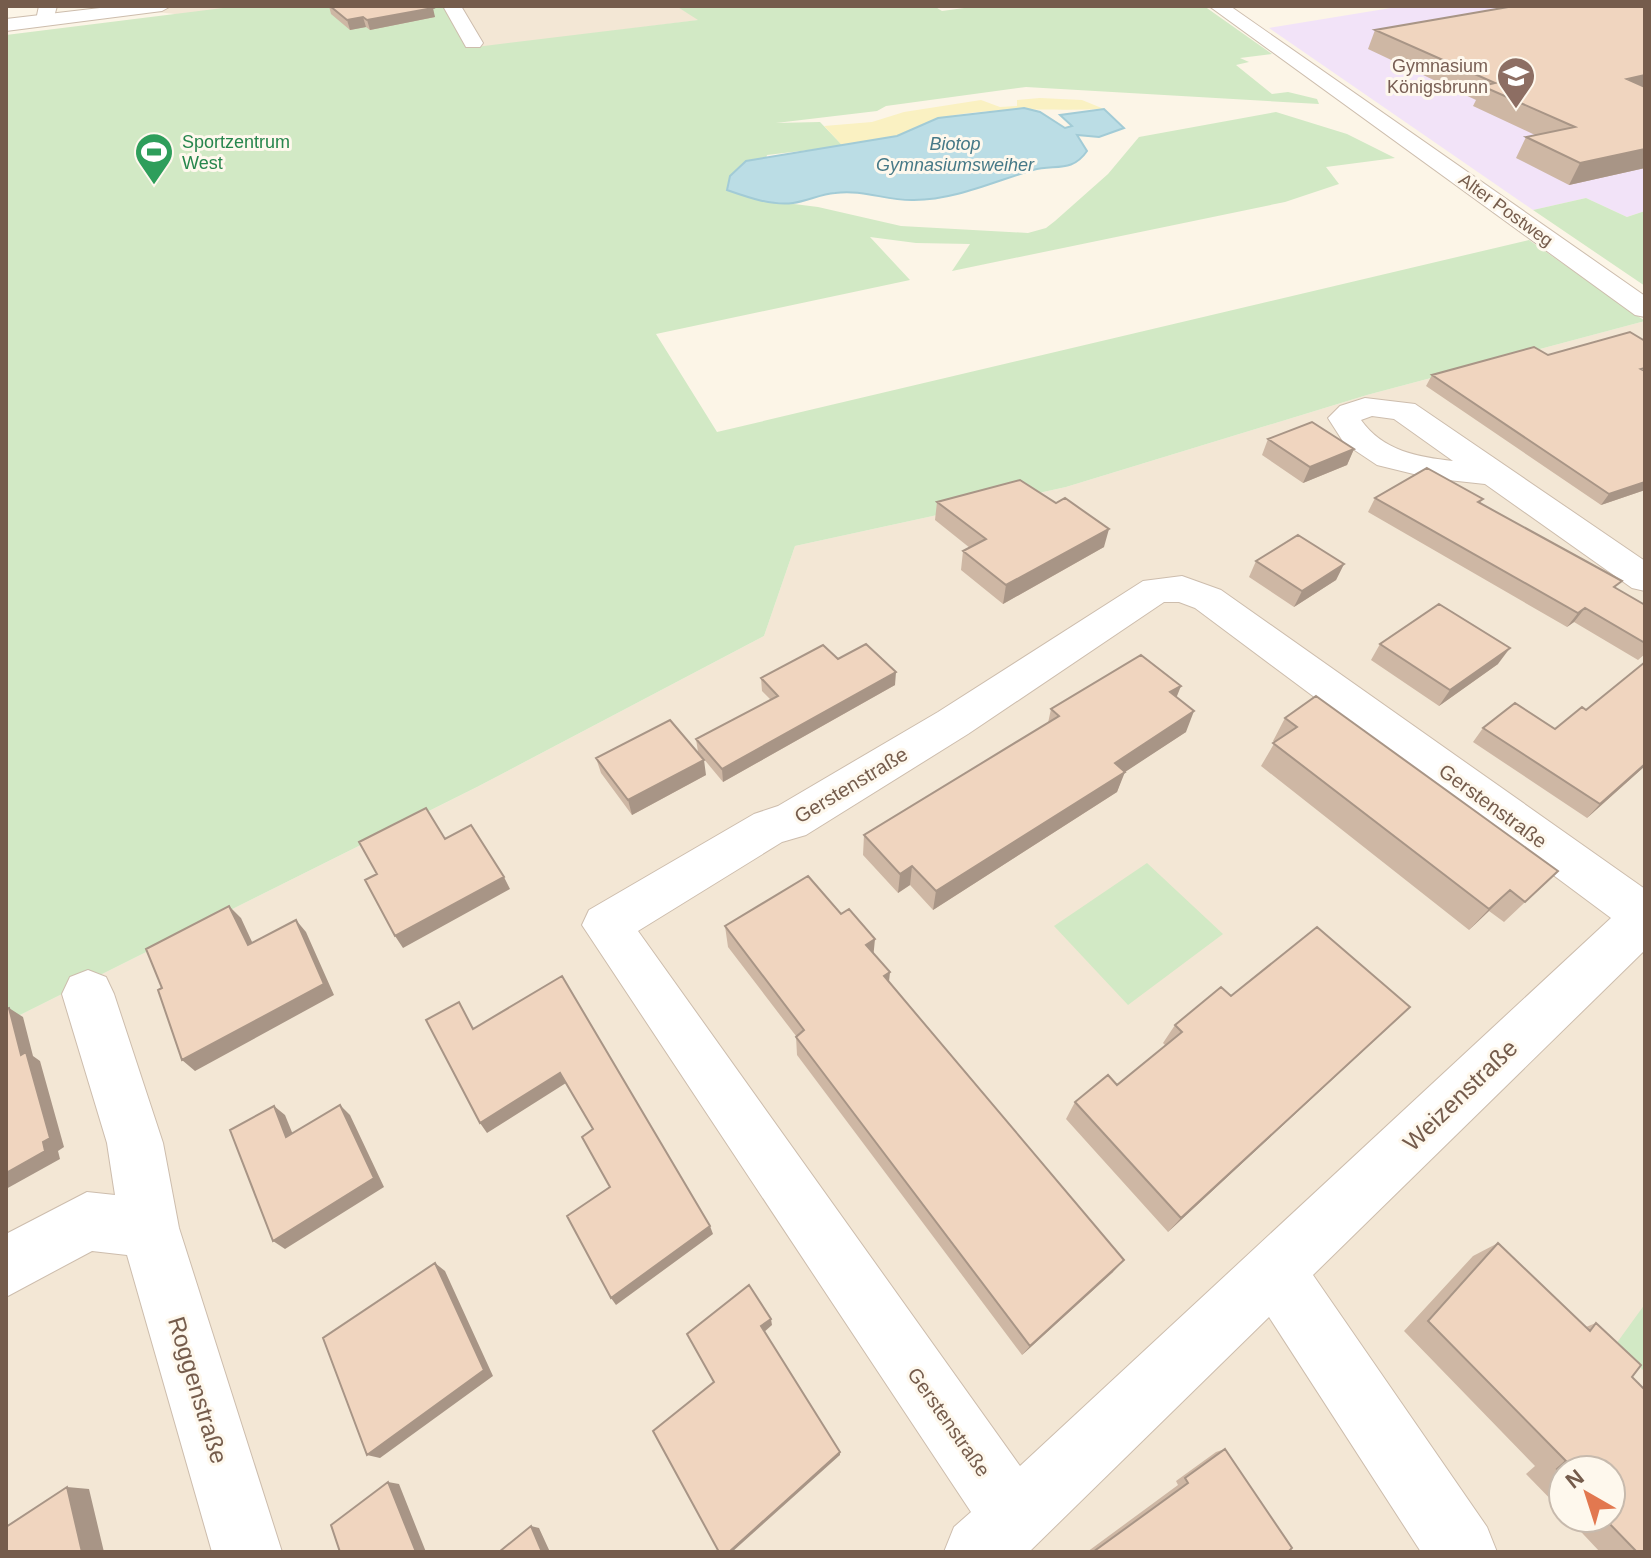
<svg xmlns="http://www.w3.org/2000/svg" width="1651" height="1558" viewBox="0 0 1651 1558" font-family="Arial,sans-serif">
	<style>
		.residential { fill: #f3e7d5; fill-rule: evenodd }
		.education { fill: #f2e3f8 }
		.green { fill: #d2e9c5 }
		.sand { fill: #faf1c2 }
		.water { fill: #bbdde5; stroke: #a2cbd6; stroke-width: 2 }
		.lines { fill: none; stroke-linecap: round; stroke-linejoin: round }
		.minor-casing { stroke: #cdbdad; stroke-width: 2 }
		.tertiary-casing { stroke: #cdbdad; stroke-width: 2 }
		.minor { fill: #fff; fill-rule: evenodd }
		.tertiary { fill: #fff; fill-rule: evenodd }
		.wall { fill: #ceb7a4 }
		.shaded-wall { fill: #a89586 }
		.building { fill: #f0d5bf; stroke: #a89586; stroke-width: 2 }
		.labels { text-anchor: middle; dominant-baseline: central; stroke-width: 6; stroke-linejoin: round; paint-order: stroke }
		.far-education-label { font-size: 18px; fill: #785e54; stroke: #fef8ed; text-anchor: end }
		.far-leisure-label { font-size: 18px; fill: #27864d; stroke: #fef8ed; text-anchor: start }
		.far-water-label { font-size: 18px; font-style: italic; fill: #467987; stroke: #fef8ed }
		.far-street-label { font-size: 18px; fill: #755c4c; stroke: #fef8ed }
		.street-label { font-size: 20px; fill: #755c4c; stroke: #fef8ed }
		.near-street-label { font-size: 24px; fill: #755c4c; stroke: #fef8ed }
	</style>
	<rect width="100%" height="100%" fill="#fcf5e7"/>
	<path class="residential" d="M104 6H676L700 20 476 48Z
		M1645 321V1552H6V1022L477 787 764 636 795 546 1066 487 1367 395ZM1563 1470H1611V1518H1563Z"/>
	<path class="education" d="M1403 6H1645V211L1627 217 1586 198 1533 210 1269 28Z"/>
	<path class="green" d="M239 6H452L476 47 698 20 676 6H934L942 11 979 6H1204L1272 54 1240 58 1249 62 1236 65 1272 94 1288 92 1317 99 1319 104 1026 87 886 106 877 111 776 123 820 122 843 146 767 155 755 199 818 207 901 226 1028 233 1046 228 1055 221 1108 174 1139 137 1276 112 1347 134 1395 158 1326 167 1339 184 1285 202 952 271 970 244 916 243 870 237 910 280 656 334 717 432 1529 240 1645 321 1367 395 1066 487 795 546 764 636 477 787 6 1022V35Z
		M1586 198 1627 217 1645 211V286L1533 210Z
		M1147 863 1223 934 1128 1005 1054 926Z
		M1645 1304V1372L1616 1344Z"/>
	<path class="sand" d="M1040 98 1082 100 1104 109C1056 111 1009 107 962 114 939 117 923 125 904 134 888 142 861 143 843 146L824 126 872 122 904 112 981 100 1000 107 1017 106V100Z"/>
	<path class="water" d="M1024 108 1040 112 1065 128 1072 126 1060 115 1104 109 1124 128 1099 137 1077 135 1087 151C1072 173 1055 164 1033 170 995 181 955 200 914 200 887 201 863 189 835 193 821 194 807 201 793 203 772 206 747 197 727 190L730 176 746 161 897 136 938 118Z"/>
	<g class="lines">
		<g class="minor-casing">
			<path id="minor" d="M39 6H57L52 24H38L36 20Z
				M443 6H461L483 43 480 47H466Z
				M1209 6H1230L1645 296V317L1635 315Z
				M1365 398 1415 404 1645 561V591L1632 588 1485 484 1430 478 1377 465 1344 443 1328 418 1340 406ZM1372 416 1394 419 1453 461C1418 457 1383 451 1361 420Z
				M1182 576 1221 590 1645 889V950L1313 1275 1487 1527 1497 1552H1421L1269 1317 1029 1552H944L954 1527 971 1512 582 925 589 910 754 814 778 806 938 712 1143 581ZM1164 602H1179L1195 608 1611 918 1020 1466 638 931 782 842 806 835 968 734Z
				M88 970 106 977 114 994 163 1143 179 1228 282 1552H212L127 1255 92 1251 6 1297V1234L87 1192 115 1195 107 1143 62 994 70 977Z"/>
		</g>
		<g class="tertiary-casing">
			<path id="tertiary" d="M117 6H171L162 11 6 31V19Z"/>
		</g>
		<use href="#minor" class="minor"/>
		<use href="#tertiary" class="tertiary"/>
	</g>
	<path class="wall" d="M329 6H430L435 17 370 30 366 27 350 30 331 14Z
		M1514 6 1645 168 1569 185 1516 158 1526 137 1535 135 1473 106 1476 100 1368 49 1375 30Z
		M1432 375 1645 490 1601 505 1426 386Z
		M1268 439 1354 449 1347 465 1303 483 1262 455Z
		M1375 498 1483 499 1480 503 1616 589 1645 605V654L1638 660 1574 622 1567 627 1368 512Z
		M937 502 1104 547 1003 604 961 570 963 551 970 548 935 520Z
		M1256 561 1344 564 1336 580 1294 607 1249 577Z
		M1380 644 1498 664 1439 706 1371 660Z
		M838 659 895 685 723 782 698 752 696 739 771 700 762 691 761 678Z
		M1177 697 1186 732 1124 772 1117 792 933 910 910 885 898 893 863 855 864 835 1048 723 1051 709Z
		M1285 718 1558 871 1504 922 1489 911 1469 930 1261 766 1275 742 1273 741Z
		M1483 728 1555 729 1645 766 1587 818 1473 742Z
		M596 758 706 775 632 815 601 773Z
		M841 914 874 954 889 982 1113 1272 1022 1355 797 1055 796 1036 728 947 725 926Z
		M1231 996 1410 1007 1168 1232 1066 1119 1075 1102 1117 1085 1166 1046 1163 1043 1175 1025Z
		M1498 1243 1586 1327 1596 1323 1632 1377 1645 1552H1600L1568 1518H1611L1563 1470V1512L1526 1474 1535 1466 1404 1331 1473 1256Z
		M1225 1449 1288 1552H1087L1178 1485 1176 1481 1216 1452Z"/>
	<path class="shaded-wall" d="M433 8 435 17 370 30 367 20Z
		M363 17 366 27 350 30 347 20Z
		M1645 75V93L1627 79Z
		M1645 149V168L1569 185 1580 163Z
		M1354 449 1347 465 1303 483 1310 467Z
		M1645 482V490L1601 505 1609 494Z
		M1109 529 1104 547 1003 604 1006 585Z
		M1344 564 1336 580 1294 607 1302 591Z
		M1585 608 1574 622 1567 627 1578 613Z
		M1510 648 1498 664 1439 706 1450 690Z
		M896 672 895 685 723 782 722 769Z
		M1181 686 1173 706 1170 692Z
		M1194 711 1186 732 1116 778 1125 772 1117 792 933 910 936 891 1115 763Z
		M704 760 706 775 632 815 628 800Z
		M1645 764V766L1587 818 1600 804Z
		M912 866 910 885 898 893 900 874Z
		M504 877 510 889 403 948 395 936Z
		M1510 890 1489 911 1469 930 1489 909Z
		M229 906 241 918 259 957 248 945Z
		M296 920 306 932 334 995 195 1071 182 1060Z
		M875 939 873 959 866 945Z
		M890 972 888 991 884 976Z
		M1410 1007 1391 1025 1168 1232 1181 1218Z
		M9 1008 23 1017 33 1056 40 1061 64 1147 58 1151 60 1159 6 1189V1173L21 1055Z
		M560 1073 566 1083 487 1133 480 1123Z
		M340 1105 350 1115 384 1187 285 1249 273 1241Z
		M274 1106 285 1115 298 1147 286 1137Z
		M710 1226 713 1234 616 1305 611 1298Z
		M1124 1260 1113 1272 1022 1355 1030 1346Z
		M435 1263 445 1271 493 1376 380 1458 367 1455Z
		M771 1319 772 1325 763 1333 761 1326Z
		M840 1452V1455L732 1552H729Z
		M388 1482 399 1484 426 1552H416Z
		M67 1487 89 1489 104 1552H82Z
		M531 1526 539 1528 550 1552H542Z"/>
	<path class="building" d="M330 6H430L433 8 367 20 363 17 347 20Z
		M1514 6H1645V75L1627 79 1645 87V149L1580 163 1526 137 1575 127 1482 86 1495 83 1375 30Z
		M1630 332 1645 341V368L1641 369 1645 371V482L1609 494 1432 375 1534 347 1548 355Z
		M1312 422 1354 449 1310 467 1268 439Z
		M1427 468 1483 499 1478 502 1622 581 1614 587 1645 605V643L1585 608 1578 613 1375 498Z
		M1020 480 1056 503 1065 498 1109 529 1006 585 963 551 986 539 937 502Z
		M1298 535 1344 564 1302 591 1256 561Z
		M1439 604 1510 648 1450 690 1380 644Z
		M866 644 896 672 722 769 696 739 778 696 761 678 823 645 838 659Z
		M1141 655 1181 686 1170 692 1194 711 1115 763 1125 772 936 891 912 866 900 874 864 835 1059 716 1051 709Z
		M1645 662V764L1600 804 1483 728 1515 703 1555 729 1582 707 1586 710Z
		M1316 696 1558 871 1525 902 1510 890 1489 909 1273 743 1297 727 1285 718Z
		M670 720 704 760 628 800 596 758Z
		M426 808 445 839 471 825 504 877 395 936 365 880 377 874 359 842Z
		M808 876 841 914 849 909 875 939 866 945 890 972 884 976 1124 1260 1030 1346 796 1037 804 1030 725 926Z
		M229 906 248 945 296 920 324 984 182 1060 158 990 162 988 146 949Z
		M1317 927 1410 1007 1181 1218 1075 1102 1108 1075 1117 1085 1182 1032 1175 1025 1221 987 1231 996Z
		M562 976 710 1226 611 1298 567 1216 610 1187 582 1137 593 1129 560 1073 480 1123 426 1020 459 1002 473 1029Z
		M9 1008 21 1055 26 1052 50 1138 43 1142 45 1151 6 1173V1009Z
		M340 1105 374 1178 273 1241 230 1130 274 1106 286 1137Z
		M1498 1243 1590 1331 1596 1323 1641 1365 1632 1377 1645 1390V1552H1637L1604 1518H1611V1470H1563V1475L1557 1469 1566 1461 1428 1321Z
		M435 1263 484 1370 367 1455 323 1338Z
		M749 1285 771 1319 761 1326 840 1452 729 1552H719L653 1431 714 1382 687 1334Z
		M1225 1449 1292 1548 1288 1552H1093L1188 1483 1185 1478Z
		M388 1482 416 1552H340L331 1525Z
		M67 1487 82 1552H6V1527Z
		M531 1526 542 1552H499Z"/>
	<defs>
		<g id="school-pin" transform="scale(2)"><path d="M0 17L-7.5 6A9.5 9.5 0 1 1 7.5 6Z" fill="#8d6e63" stroke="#fef8ed"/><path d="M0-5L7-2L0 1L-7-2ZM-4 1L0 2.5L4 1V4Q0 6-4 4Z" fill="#fff"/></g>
		<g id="stadium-pin" transform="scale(2)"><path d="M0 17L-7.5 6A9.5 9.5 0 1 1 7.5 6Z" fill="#2e9e5b" stroke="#fef8ed"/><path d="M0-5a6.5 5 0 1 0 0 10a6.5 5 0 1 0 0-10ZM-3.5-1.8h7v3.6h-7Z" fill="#fff"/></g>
	</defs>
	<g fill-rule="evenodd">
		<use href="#school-pin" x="1516" y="76"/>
		<use href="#stadium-pin" x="154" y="152"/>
	</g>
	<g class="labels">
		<g class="far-education-label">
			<text x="1488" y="66">Gymnasium<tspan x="1488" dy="21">Königsbrunn</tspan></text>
		</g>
		<g class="far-leisure-label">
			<text x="182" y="142">Sportzentrum<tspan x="182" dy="21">West</tspan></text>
		</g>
		<g class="far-water-label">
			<text x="955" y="144">Biotop<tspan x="955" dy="21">Gymnasiumsweiher</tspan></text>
		</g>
		<g class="far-street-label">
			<text transform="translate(1506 210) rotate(36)">Alter Postweg</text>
		</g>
		<g class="street-label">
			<text transform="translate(851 785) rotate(-31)">Gerstenstraße</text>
			<text transform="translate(1493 806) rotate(36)">Gerstenstraße</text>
			<text transform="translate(949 1422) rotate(55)">Gerstenstraße</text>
		</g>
		<g class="near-street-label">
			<text transform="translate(1460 1095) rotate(-44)">Weizenstraße</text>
			<text transform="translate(198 1390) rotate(73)">Roggenstraße</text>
		</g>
	</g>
	<rect width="1651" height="1558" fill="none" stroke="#755c4c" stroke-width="16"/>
	<g transform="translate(1587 1494) rotate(321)"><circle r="38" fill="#fef8ed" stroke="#c7baad" stroke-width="2"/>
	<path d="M0-6L14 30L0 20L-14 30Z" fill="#e27850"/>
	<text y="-12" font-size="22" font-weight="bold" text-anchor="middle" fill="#755c4c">N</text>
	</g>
</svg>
